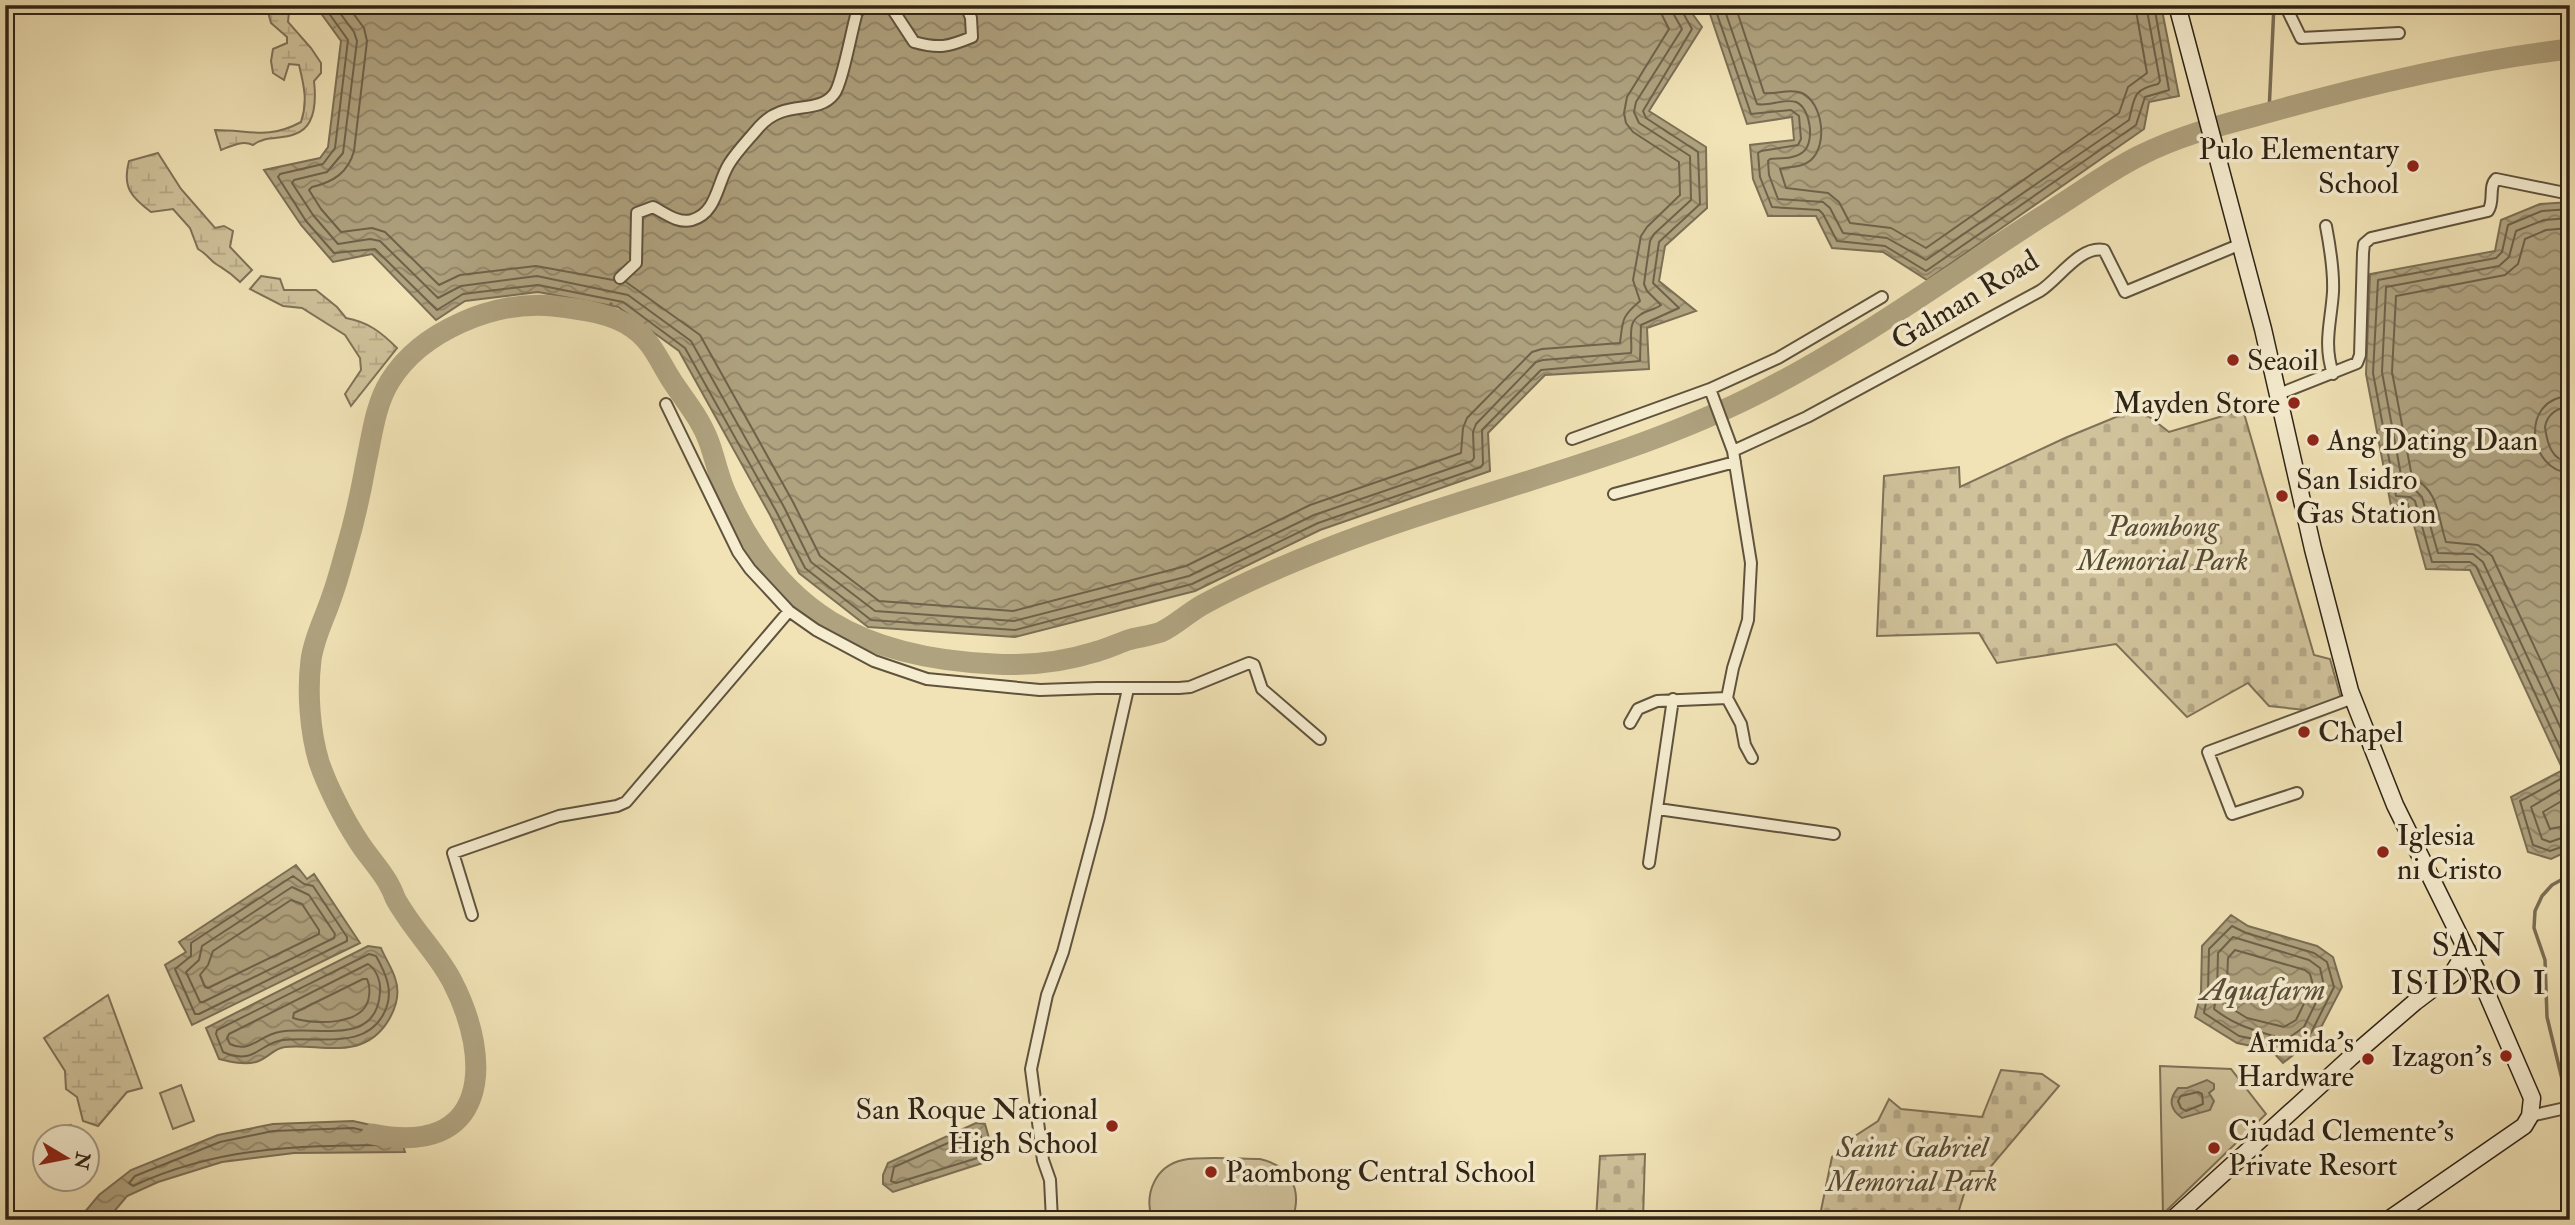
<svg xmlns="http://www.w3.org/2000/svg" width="2575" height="1225" viewBox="0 0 2575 1225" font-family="'IM FELL Double Pica',serif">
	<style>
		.wetland { fill: url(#wetland-marsh); stroke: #7f7258; stroke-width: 2 }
		.cemetery { fill: url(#cemetery-stones); stroke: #7f7258; stroke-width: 2 }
		.garden { fill: #d0c29b; stroke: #7f7258; stroke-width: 2 }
		.water { fill: url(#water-waves); stroke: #7b6f55; stroke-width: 2 }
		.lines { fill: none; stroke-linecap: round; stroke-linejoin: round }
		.shore { stroke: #6e624a; stroke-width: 2 }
		.stream { stroke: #7b6f55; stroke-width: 3.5 }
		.river { stroke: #afa27f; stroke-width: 21 }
		.minor-casing { stroke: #5f533d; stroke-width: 14 }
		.secondary-casing { stroke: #2e2315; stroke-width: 19 }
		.minor { stroke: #f6edd0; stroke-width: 10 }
		.secondary { stroke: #f6edd0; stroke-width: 16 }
		.poi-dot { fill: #8f2418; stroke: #f6edd0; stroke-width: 2.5 }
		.labels { text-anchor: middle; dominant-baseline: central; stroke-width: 7; stroke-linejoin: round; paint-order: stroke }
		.poi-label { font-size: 30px; fill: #2e2315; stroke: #f6edd0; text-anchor: start }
		.street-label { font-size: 30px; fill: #2e2315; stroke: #f6edd0 }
		.park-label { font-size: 30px; font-style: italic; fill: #564b36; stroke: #f6edd0 }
		.water-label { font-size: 32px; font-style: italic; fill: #5b4f3a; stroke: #f6edd0 }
		.quarter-label { font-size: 33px; letter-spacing: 2px; fill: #2e2315; stroke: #f6edd0 }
	</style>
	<defs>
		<pattern id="wetland-marsh" width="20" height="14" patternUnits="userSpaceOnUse" patternTransform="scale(1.75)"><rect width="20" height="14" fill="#d0c29b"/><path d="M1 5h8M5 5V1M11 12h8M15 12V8" fill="none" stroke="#b3a685"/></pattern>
		<pattern id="cemetery-stones" width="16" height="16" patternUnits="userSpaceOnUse" patternTransform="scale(1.75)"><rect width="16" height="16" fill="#d0c29b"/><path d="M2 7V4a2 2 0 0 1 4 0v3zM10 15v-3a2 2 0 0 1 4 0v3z" fill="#b3a685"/></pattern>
		<pattern id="water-waves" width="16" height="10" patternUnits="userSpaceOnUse" patternTransform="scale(1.75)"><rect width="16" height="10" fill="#afa27f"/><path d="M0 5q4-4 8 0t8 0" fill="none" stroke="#8f8467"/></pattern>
	</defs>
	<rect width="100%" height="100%" fill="#f1e3b6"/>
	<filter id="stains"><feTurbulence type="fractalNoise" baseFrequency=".00286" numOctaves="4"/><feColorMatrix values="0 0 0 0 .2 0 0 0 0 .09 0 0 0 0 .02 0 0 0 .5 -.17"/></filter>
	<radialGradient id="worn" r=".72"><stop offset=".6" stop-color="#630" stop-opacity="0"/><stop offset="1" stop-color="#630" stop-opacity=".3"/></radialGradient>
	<path class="wetland" d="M266 5H278L289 12 288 22 311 48 321 63V73L314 81C316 99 317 127 295 134 280 140 266 135 253 145 242 140 231 146 221 150L215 130C250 130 268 140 301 122 308 101 304 86 299 65L289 64 284 80 273 73 271 61 273 49 287 43V37L271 23Z
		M158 153 181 189 215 228 224 226 233 231 230 247 252 270 240 282C230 272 227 271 216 264 210 260 207 254 198 249L190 228 173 209 151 212C131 197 122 187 129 161Z
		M261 276 280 279 284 290H316L337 307 346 318C368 322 381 332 397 348L351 406 345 394 361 370 360 358 345 335 302 308 283 306 250 289Z
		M108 995 142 1088 127 1092 98 1126 83 1121 77 1097 66 1089 65 1071 44 1038Z"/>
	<path class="cemetery" d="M2138 408 2169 432 2243 410 2314 655 2330 659 2341 698 2305 710 2269 706 2248 683 2187 717 2116 644 1997 663 1979 633 1877 636 1884 476 1959 467 1960 487 2065 438Z
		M2001 1070 2042 1074 2059 1086 1987 1171H1971L1956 1220H1819L1832 1157 1855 1136 1878 1121 1889 1099 1901 1109 1982 1117Z
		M1645 1154 1643 1220H1596L1600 1156Z"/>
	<path class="garden" d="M2160 1066 2231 1069 2266 1114 2163 1214Z
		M181 1085 194 1121 173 1129 160 1093Z
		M1260 1159C1291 1166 1303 1190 1292 1220L1152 1219C1144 1194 1155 1166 1183 1160 1201 1156 1240 1159 1260 1159Z
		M1044 1212V1220H1018V1213Z"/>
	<path class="water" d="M315 5H1686L1702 27 1649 111 1706 147 1707 208 1665 246 1659 281 1696 311 1647 328 1649 369 1545 375 1488 433 1490 471 1320 530 1195 591 1015 637 868 627 799 573 770 515 679 351 618 307 538 292 465 301 436 320 372 254 333 262 301 225 264 170 320 158 328 147 341 41Z
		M1707 5H2161L2179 96 2149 102 2144 129 1927 280 1883 252 1832 248 1816 216H1768L1753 179 1750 145 1794 140 1792 117 1747 124Z
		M2570 202V421L2561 427 2570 456V850L2551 859 2528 852 2511 797 2563 770 2470 570 2426 569 2408 504 2391 506 2366 374 2370 274 2495 251 2501 220 2540 204Z
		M296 865 307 879 314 874 360 943 192 1025 165 965 186 952 179 942Z
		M2231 915 2248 926 2317 946 2333 957 2342 987 2316 1037 2283 1063 2271 1050 2237 1043 2195 1017 2201 992 2202 946Z
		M368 946 381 948C385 958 392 968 395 978 404 1003 385 1035 361 1044 338 1053 309 1044 285 1047 274 1048 267 1059 256 1062 244 1065 231 1062 219 1059L206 1028Z
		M2207 1080 2214 1084V1089L2209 1093 2214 1101 2210 1110 2182 1118C2170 1109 2168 1100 2178 1088H2187Z
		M353 1121 398 1131 405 1152 294 1153 222 1162 158 1182 127 1196 107 1220H78L99 1195 131 1170 218 1135 273 1124Z
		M976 1123 985 1124 995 1159 893 1192 883 1184V1175L888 1163Z
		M71 1125 80 1137H54L52 1130Z"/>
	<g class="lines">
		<path class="shore" d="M323 5 348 40 335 148 323 164 280 174 278 177 306 221 334 253 375 249 437 310 463 294 538 285 623 302 685 348 776 511 805 568 871 620 1015 630 1192 584 1318 523 1481 467 1483 464 1482 430 1541 370 1640 361 1641 325 1679 308 1653 283 1659 242 1700 204 1698 152 1646 118 1643 111 1692 29 1682 11 1681 5
			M334 5 354 32 357 41 343 153 327 172 294 180 292 183 313 215 338 244 370 239 380 241 438 298 461 286 537 276 628 295 691 341 784 507 811 562 875 611 1014 621 1189 576 1314 515 1472 461 1474 458 1473 432 1476 424 1536 362 1543 360 1631 353C1633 341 1626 323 1640 315 1646 310 1655 310 1661 305L1647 291 1644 284 1650 241 1654 234 1691 200 1690 156 1639 123 1634 112 1636 102 1682 29 1673 13 1672 5
			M347 5 364 28 367 41 354 151C348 173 333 182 312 187L309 190 321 209 341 232 372 228 385 232 439 285 460 275 536 266 613 280
			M1714 5 1751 114 1791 110 1799 116 1801 139 1798 145 1761 151 1758 153 1760 177 1772 207 1819 210 1823 214 1837 241 1885 246 1926 271 2136 125 2145 97 2169 90 2154 5
			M1723 5 1757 104C1769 107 1784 98 1796 102 1811 108 1815 143 1803 152 1795 159 1780 158 1770 159L1768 161 1769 175 1778 199 1823 202 1830 208 1843 233 1887 238 1926 260 2129 120C2135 97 2132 90 2158 84L2160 81 2146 5
			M1735 5 1764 93C1776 95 1789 88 1802 93 1823 103 1828 145 1811 160 1802 168 1790 166 1780 169L1786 188 1828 193 1839 202 1850 223 1891 228 1926 248 2119 113 2128 87 2147 73 2135 5
			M2570 209 2542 211 2508 225 2502 252 2496 258 2378 280 2373 373 2396 496 2410 497 2415 501 2432 562H2470L2476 566 2569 767 2566 776 2520 801 2533 845 2550 851 2570 844
			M2570 218 2544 220 2516 231 2509 257 2499 266 2386 287 2382 372 2403 486 2415 490 2422 497 2438 553 2473 554 2483 562 2570 748
			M2570 228 2546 230 2525 239 2518 264 2505 275 2396 296 2392 372 2412 477C2440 492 2437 515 2446 542L2478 545 2492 556 2570 723
			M626 282 700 335 793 502 820 556 879 601 1013 611 1186 566 1310 505 1461 453 1463 428 1467 418 1532 352 1542 349 1620 343C1623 320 1621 317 1640 301L1633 280 1641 236 1647 227 1680 195 1679 162 1633 132 1626 123 1624 113 1627 97 1669 29 1662 15 1661 5
			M2570 396C2519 398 2528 471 2570 473
			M2570 407C2558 407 2547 414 2545 427 2547 442 2551 461 2570 462
			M2570 784 2531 807 2542 839 2550 842 2570 835
			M2570 796 2543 812 2550 829 2570 825
			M293 876 304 884 313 886 347 937V941L199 1014H195L175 969 191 956V943Z
			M292 887 309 895 335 934 334 938 203 1002H200L186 972 199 960 202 946Z
			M291 900 302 904 319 930V934L208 988 205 987 200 975 208 965 213 951Z
			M2232 926 2246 933 2314 953 2327 962 2334 987 2311 1033 2285 1052 2273 1043 2239 1036 2204 1013 2208 992 2209 949Z
			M2233 937 2309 960 2320 968 2324 986 2304 1027 2286 1040C2259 1031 2238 1028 2214 1009L2217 993 2218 953Z
			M2235 950 2305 970 2310 974 2313 985 2296 1020 2284 1027 2247 1018 2226 1005 2228 958Z
			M369 954 376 956C386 974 394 991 385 1011 367 1051 319 1036 283 1040 259 1043 255 1066 223 1052L216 1034 217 1030Z
			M368 964C377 970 381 982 380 992 377 1048 315 1025 279 1032 260 1035 250 1054 230 1044L227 1038 229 1034Z
			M363 979H367C370 985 370 989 369 996 366 1026 314 1025 293 1018L294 1013Z
			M2198 1092 2202 1094 2203 1104 2186 1111 2181 1108 2178 1101 2181 1096Z
			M353 1128 391 1137 393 1143 390 1145C298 1146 219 1146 133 1186L129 1183 135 1176 220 1142 273 1131Z
			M975 1131 980 1133 985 1152 984 1156 896 1183 891 1181 894 1167Z"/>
		<path class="stream" d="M2269 112 2274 5
			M605 315 611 304
			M2570 875 2552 885 2542 896 2535 911 2534 928 2545 960 2547 1017 2562 1079V1120L2570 1147"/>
		<path class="river" d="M372 1134C488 1158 494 1062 452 981 439 956 418 935 403 911 389 890 399 902 387 881 378 866 366 854 357 839 344 819 327 786 319 762 310 732 307 692 311 660 314 637 325 618 332 596 338 580 342 563 347 546 355 519 361 491 366 463 372 436 375 405 390 381 421 331 495 300 553 306 579 309 613 313 634 329 653 342 661 365 674 384 687 403 701 420 709 442 715 458 718 475 725 491 779 614 863 658 994 664 1028 666 1063 662 1095 652 1106 649 1117 644 1128 640 1138 637 1150 636 1161 632 1176 625 1189 612 1204 604 1243 583 1287 564 1328 548 1466 494 1614 464 1747 399 1855 346 1951 274 2052 210 2081 192 2109 171 2139 156 2186 132 2235 122 2285 108 2379 82 2473 60 2570 49"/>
		<g class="minor-casing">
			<path id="minor" d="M882 5 893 10 914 42C939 49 948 47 972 37L971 18 966 5
				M2285 5 2301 38 2399 33
				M2326 226C2330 247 2334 270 2333 292 2331 323 2323 343 2333 374
				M620 278 636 263 637 213 653 207C665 213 678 224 692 220 717 213 717 183 729 164 737 151 749 139 759 127 784 98 817 116 834 94 842 85 852 28 857 12L865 6 869 5
				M2279 394 2357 363 2360 355 2363 253 2364 244 2371 238 2488 211C2495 201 2488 187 2496 179L2570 194
				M666 404 738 552 750 569 789 611 816 630 874 661 927 679 1040 690 1097 688H1179L1190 687 1249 663 1254 665 1262 689 1320 739
				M1572 439 1710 389 1778 358 1882 297
				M1733 451 1807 417 2040 291C2058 280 2080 245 2104 250L2125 292 2241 244
				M1614 494 1735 462
				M1727 698 1741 724 1745 745 1752 758
				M1630 723 1638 709 1657 701 1727 698 1733 668 1748 620 1751 563 1733 451 1710 389
				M2297 793 2232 814 2208 752 2353 698
				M1658 809 1834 834
				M1649 863 1673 699
				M472 915 453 853 559 816 617 806 626 802 789 611
				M2530 1116 2570 1107
				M1052 1220 1050 1180 1043 1160 1031 1069 1047 995 1063 952 1099 817 1128 689"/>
		</g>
		<g class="secondary-casing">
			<path id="secondary" d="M2177 5 2263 329 2313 549 2350 691 2395 805 2477 971 2532 1098 2530 1116 2524 1126 2388 1220
				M2172 1220 2350 1058 2415 1002 2452 974 2467 950"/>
		</g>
		<use href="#minor" class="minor"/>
		<use href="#secondary" class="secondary"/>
	</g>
	<g class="poi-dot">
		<circle cx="2413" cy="166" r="7"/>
		<circle cx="2233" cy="360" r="7"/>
		<circle cx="2294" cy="403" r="7"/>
		<circle cx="2313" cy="440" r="7"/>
		<circle cx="2282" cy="496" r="7"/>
		<circle cx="2304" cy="732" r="7"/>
		<circle cx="2383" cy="852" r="7"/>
		<circle cx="2506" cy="1056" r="7"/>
		<circle cx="2368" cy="1059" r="7"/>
		<circle cx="1112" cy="1126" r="7"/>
		<circle cx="2214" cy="1148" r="7"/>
		<circle cx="1211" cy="1172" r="7"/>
	</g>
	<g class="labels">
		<g class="poi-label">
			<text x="2399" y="149" text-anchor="end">Pulo Elementary<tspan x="2399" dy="34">School</tspan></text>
			<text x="2247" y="360">Seaoil</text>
			<text x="2280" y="403" text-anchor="end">Mayden Store</text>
			<text x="2327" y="440">Ang Dating Daan</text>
			<text x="2296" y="479">San Isidro<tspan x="2296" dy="34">Gas Station</tspan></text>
			<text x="2318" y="732">Chapel</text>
			<text x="2397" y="835">Iglesia<tspan x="2397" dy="34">ni Cristo</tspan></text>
			<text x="2354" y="1042" text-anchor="end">Armida's<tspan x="2354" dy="34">Hardware</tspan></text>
			<text x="2492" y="1056" text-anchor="end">Izagon's</text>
			<text x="1098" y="1109" text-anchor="end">San Roque National<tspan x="1098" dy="34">High School</tspan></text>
			<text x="2228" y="1131">Ciudad Clemente's<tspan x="2228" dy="34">Private Resort</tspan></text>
			<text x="1225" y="1172">Paombong Central School</text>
		</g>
		<g class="street-label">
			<text transform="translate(1965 300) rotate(-31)">Galman Road</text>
		</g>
		<g class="park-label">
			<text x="2163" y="526">Paombong<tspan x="2163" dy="34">Memorial Park</tspan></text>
			<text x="1912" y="1147">Saint Gabriel<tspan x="1912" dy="34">Memorial Park</tspan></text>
		</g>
		<g class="water-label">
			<text x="2263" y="990">Aquafarm</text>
		</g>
		<g class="quarter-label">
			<text x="2469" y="945">SAN<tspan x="2469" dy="38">ISIDRO I</tspan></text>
		</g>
	</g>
	<rect width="2575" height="1225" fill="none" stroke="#f1e3b6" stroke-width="28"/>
	<rect x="7" y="7" width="2561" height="1211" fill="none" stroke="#2e2315" stroke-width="3.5"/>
	<rect x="14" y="14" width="2547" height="1197" fill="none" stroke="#2e2315" stroke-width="2"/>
	<g transform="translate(66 1158) rotate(100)"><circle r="33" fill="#f6edd0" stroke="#a69c85" stroke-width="2"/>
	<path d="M0-5L12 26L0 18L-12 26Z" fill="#8f2418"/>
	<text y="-10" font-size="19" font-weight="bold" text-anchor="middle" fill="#2e2315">N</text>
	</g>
	<rect width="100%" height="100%" filter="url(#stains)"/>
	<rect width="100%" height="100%" fill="url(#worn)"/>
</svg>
